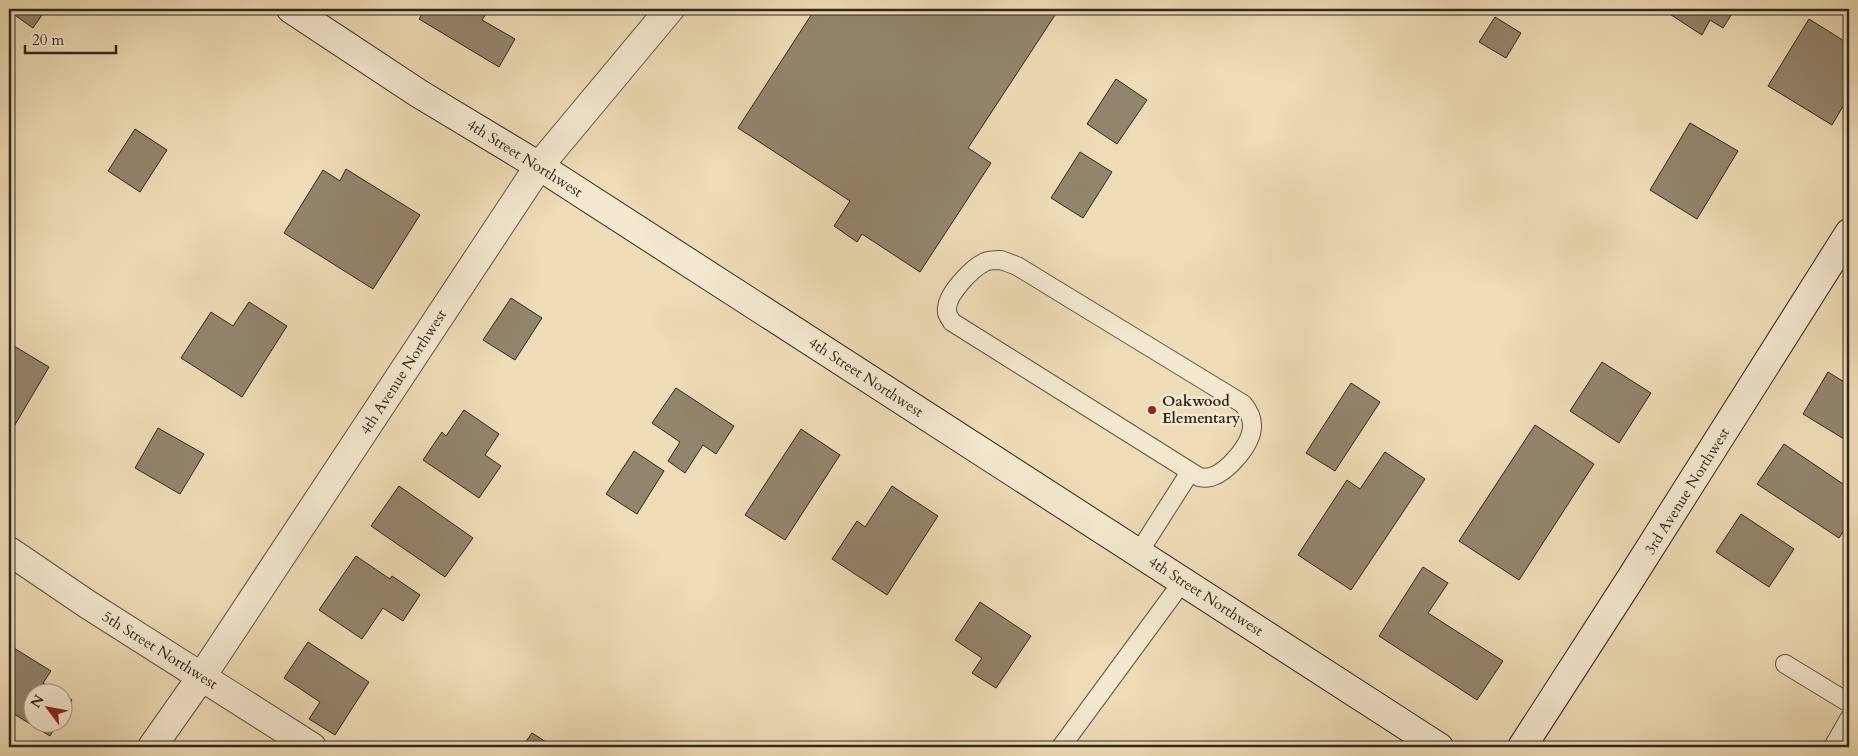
<svg xmlns="http://www.w3.org/2000/svg" width="1858" height="756" viewBox="0 0 1858 756" font-family="Cardo,serif">
	<style>
		.building { fill: #93856d; stroke: #30271d }
		.lines { fill: none; stroke-linecap: round; stroke-linejoin: round }
		.service-casing { stroke: #605443; stroke-width: 20 }
		.minor-casing { stroke: #605443; stroke-width: 30 }
		.secondary-casing { stroke: #30271d; stroke-width: 30 }
		.service { stroke: #f4e8d0; stroke-width: 18 }
		.minor { stroke: #f4e8d0; stroke-width: 28 }
		.secondary { stroke: #f4e8d0; stroke-width: 28 }
		.poi-dot { fill: #8f2418; stroke: #f4e8d0; stroke-width: 2 }
		.labels { text-anchor: middle; dominant-baseline: central; stroke-width: 5; stroke-linejoin: round; paint-order: stroke }
		.street-label { font-size: 15px; fill: #30271d; stroke: #f4e8d0 }
		.poi-label { font-size: 15px; font-weight: bold; fill: #30271d; stroke: #f4e8d0; text-anchor: start }
	</style>
	<rect width="100%" height="100%" fill="#eedcb6"/>
	<filter id="stains"><feTurbulence type="fractalNoise" baseFrequency=".004" numOctaves="4"/><feColorMatrix values="0 0 0 0 .2 0 0 0 0 .09 0 0 0 0 .02 0 0 0 .5 -.17"/></filter>
	<radialGradient id="worn" r=".72"><stop offset=".6" stop-color="#630" stop-opacity="0"/><stop offset="1" stop-color="#630" stop-opacity=".3"/></radialGradient>
	<path class="building" d="M9 9H46L33 28 9 11Z
		M425 9H489L482 20 515 39 499 67 419 19Z
		M815 9H1059L968 148 991 163 920 272 862 234 857 242 834 226 850 201 738 128Z
		M1666 9H1735L1723 28 1710 20 1702 35 1665 11Z
		M1495 17 1521 33 1506 58 1479 42Z
		M1809 19 1849 44V96L1832 125 1768 86Z
		M1116 79 1147 100 1117 144 1087 124Z
		M1690 123 1738 151 1697 219 1650 190Z
		M135 129 167 150 140 192 108 171Z
		M1080 152 1112 172 1083 218 1051 198Z
		M346 169 420 215 373 289 284 233 323 170 340 181Z
		M511 298 542 318 515 360 483 340Z
		M249 302 287 326 242 397 181 358 211 312 233 326Z
		M9 343 49 367 9 435Z
		M1602 362 1651 393 1619 443 1570 411Z
		M1828 372 1849 385V442L1803 414Z
		M1351 383 1380 402 1335 471 1306 453Z
		M676 388 734 426 716 454 703 445 685 473 668 461 680 442 652 423Z
		M464 410 499 434 485 455 501 466 479 498 423 460 442 432 446 436Z
		M1535 425 1594 464 1519 580 1459 541Z
		M158 428 204 454 180 494 135 468Z
		M801 429 840 455 785 540 745 515Z
		M1784 444 1849 488V523L1839 538 1757 484Z
		M634 451 664 471 637 514 606 494Z
		M1385 452 1425 479 1351 590 1298 555 1347 480 1360 489Z
		M399 486 473 538 445 577 371 526Z
		M892 486 938 516 887 595 832 559 857 521 865 527Z
		M1741 514 1794 549 1769 587 1716 552Z
		M356 556 390 579 392 576 420 595 403 621 383 608 362 639 319 610Z
		M1423 567 1448 583 1428 613 1503 661 1477 700 1379 636Z
		M980 602 1031 636 996 688 972 673 982 658 955 640Z
		M308 642 369 682 335 735 309 719 320 702 284 678Z
		M9 645 51 671 43 683 61 694H32V724H57L50 736 9 711Z
		M62 694 72 700 62 715Z
		M532 733 554 747H522Z"/>
	<g class="lines">
		<g class="service-casing">
			<path id="service" d="M1001 260 1017 266 1243 404C1248 410 1252 416 1252 425 1253 443 1228 472 1211 477 1207 478 1203 478 1199 477L952 322C949 317 946 314 947 308 948 293 972 268 985 262 989 260 996 260 1001 260Z
				M1139 552 1190 472
				M1785 664 1849 703
				M1061 747 1183 581
				M1833 747 1849 719"/>
		</g>
		<g class="minor-casing">
			<path id="minor" d="M9 551 87 604 312 747
				M152 747 202 676 539 166 670 9"/>
		</g>
		<g class="secondary-casing">
			<path id="secondary" d="M291 9 418 93 539 166 1439 747
				M1522 747 1631 578 1849 233"/>
		</g>
		<use href="#service" class="service"/>
		<use href="#minor" class="minor"/>
		<use href="#secondary" class="secondary"/>
	</g>
	<circle class="poi-dot" cx="1152" cy="410" r="5"/>
	<g class="labels">
		<g class="street-label">
			<text transform="translate(525 158) rotate(32)">4th Street Northwest</text>
			<text transform="translate(403 372) rotate(-57)">4th Avenue Northwest</text>
			<text transform="translate(866 377) rotate(33)">4th Street Northwest</text>
			<text transform="translate(1687 491) rotate(-58)">3rd Avenue Northwest</text>
			<text transform="translate(1206 596) rotate(33)">4th Street Northwest</text>
			<text transform="translate(160 650) rotate(32)">5th Street Northwest</text>
		</g>
		<g class="poi-label">
			<text x="1162" y="401">Oakwood<tspan x="1162" dy="17">Elementary</tspan></text>
		</g>
	</g>
	<rect width="1858" height="756" fill="none" stroke="#eedcb6" stroke-width="30"/>
	<rect x="10" y="10" width="1838" height="736" fill="none" stroke="#30271d" stroke-width="2.5"/>
	<rect x="15" y="15" width="1828" height="726" fill="none" stroke="#30271d"/>
	<g transform="translate(48 708) rotate(302)"><circle r="24" fill="#f4e8d0" stroke="#a69b88"/>
	<path d="M0-4L9 19L0 12L-9 19Z" fill="#8f2418"/>
	<text y="-8" font-size="14" font-weight="bold" text-anchor="middle" fill="#30271d">N</text>
	</g>
	<path d="M25 45v8h91v-8" fill="none" stroke="#30271d" stroke-width="2.5"/>
	<text x="32" y="45" font-size="15" fill="#30271d" stroke="#f4e8d0" stroke-width="4" paint-order="stroke">20 m</text>
	<rect width="100%" height="100%" filter="url(#stains)"/>
	<rect width="100%" height="100%" fill="url(#worn)"/>
</svg>
